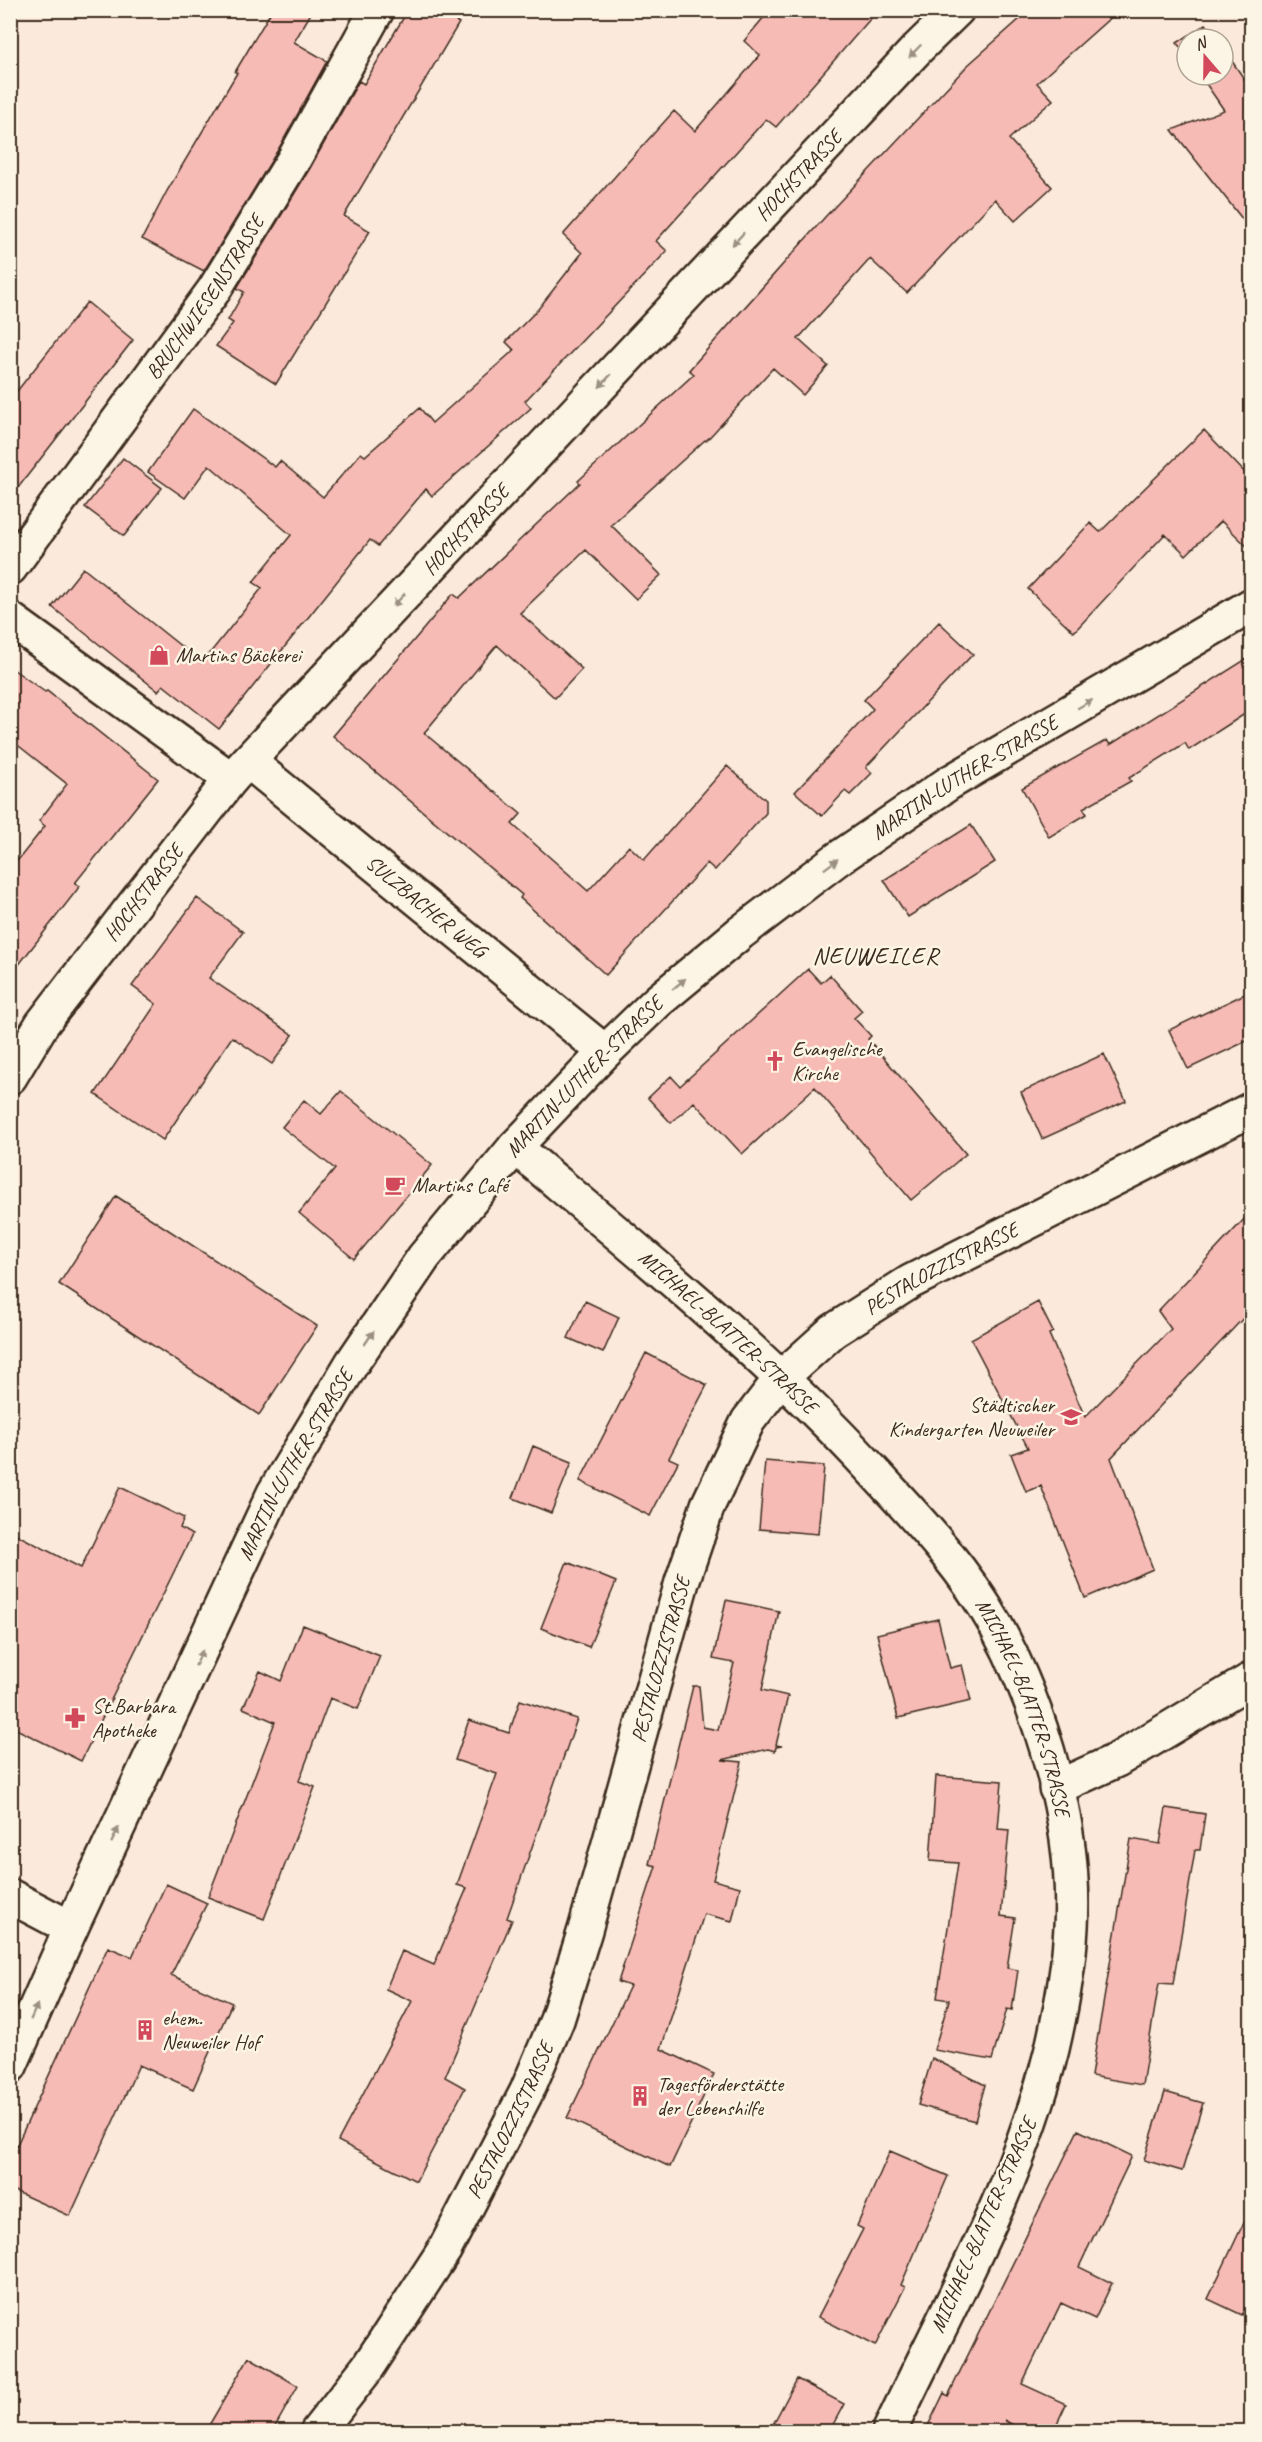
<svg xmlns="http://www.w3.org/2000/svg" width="1262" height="2442" viewBox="0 0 1262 2442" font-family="Caveat,sans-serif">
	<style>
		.building { fill: #f7bbb5; stroke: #3b2a1e; stroke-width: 1.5 }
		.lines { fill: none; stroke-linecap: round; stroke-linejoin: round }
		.minor-casing { stroke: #3b2a1e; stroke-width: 38 }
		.minor { stroke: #fcf5e5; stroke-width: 33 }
		.oneway { fill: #9c9082 }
		.labels { text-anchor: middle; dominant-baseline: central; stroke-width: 5; stroke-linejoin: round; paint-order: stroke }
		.street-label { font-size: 21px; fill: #3b2a1e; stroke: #fcf5e5 }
		.poi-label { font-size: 21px; fill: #3b2a1e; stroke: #fcf5e5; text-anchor: start }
		.quarter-label { font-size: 24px; letter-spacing: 1.5px; fill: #3b2a1e; stroke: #fcf5e5 }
	</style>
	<rect width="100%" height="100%" fill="#fbe9db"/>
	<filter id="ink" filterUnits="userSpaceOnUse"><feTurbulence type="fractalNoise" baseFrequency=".0167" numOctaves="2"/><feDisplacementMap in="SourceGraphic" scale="12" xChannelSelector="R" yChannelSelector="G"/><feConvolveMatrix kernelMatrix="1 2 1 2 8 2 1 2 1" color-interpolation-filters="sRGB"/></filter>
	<g filter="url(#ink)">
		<path class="building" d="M272 10H313L294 42 327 61 278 150 204 271 142 239 167 191 237 73 235 72Z
			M408 10H438L459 23 344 216 370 231 276 384 216 346 233 323 228 320 244 292 237 288 310 168 359 81 364 84Z
			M770 10H878L776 127 766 119 656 241 667 251 525 401 531 408 432 496 426 489 378 546 370 540 219 729 163 685 158 691 52 607 83 568 202 663 262 588 253 582 291 535 209 465 185 498 148 472 193 409 275 467 280 461 323 497 361 453 365 456 420 408 432 423 514 350 506 342 539 308 582 253 563 235 618 173 674 111 695 131 760 55 744 41Z
			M1030 10H1119L1037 83 1053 100 1009 139 1052 187 1015 221 995 199 907 293 870 259 798 339 828 366 803 395 773 368 706 441 705 440 611 525 661 575 636 599 586 550 520 613 582 669 555 698 497 645 424 733 521 814 512 824 588 891 629 846 644 860 727 766 766 800V813L715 870 707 863 606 975 520 898 522 895 333 736 453 594 459 598 580 483 578 481 694 374 689 370 825 217 968 65Z
			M1206 24 1217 39H1187V57L1177 43Z
			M1223 48 1251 89V230L1172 130 1224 110 1200 75H1223Z
			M87 302 133 340 10 498V400Z
			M1204 430 1251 479V550L1221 521 1186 555 1165 534 1074 632 1028 589 1090 523 1100 532Z
			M123 458 162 488 124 536 85 507Z
			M939 622 973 654 866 767 872 773 850 795 845 791 822 816 795 792 873 709 864 700Z
			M1251 656V710L1189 750 1185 743 1129 778 1131 781 1083 808 1087 814 1049 837 1022 788 1107 740 1110 745Z
			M10 667 45 692 47 691 158 779 75 883 80 886 10 976V870L45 826 39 821 67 784 10 739Z
			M971 825 995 862 908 917 884 880Z
			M197 898 243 932 209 978 293 1035 272 1064 232 1037 163 1140 95 1094 156 1004 132 986Z
			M808 969 821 983 830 975 862 1011 854 1018 871 1036 868 1039 966 1154 911 1200 815 1087 742 1154 694 1102 671 1123 648 1098 671 1076 680 1086Z
			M1251 991V1039L1188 1069 1169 1030Z
			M1104 1054 1126 1101 1042 1139 1021 1092Z
			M341 1091 432 1165 354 1259 299 1213 335 1169 282 1127 304 1100 321 1114Z
			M116 1196 317 1326 259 1415 59 1284Z
			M1251 1212V1310L1111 1458 1153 1569 1085 1598 1041 1486 1026 1492 1011 1454 1028 1448 971 1339 1038 1302 1053 1332 1049 1334 1085 1417 1171 1329 1158 1311Z
			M585 1301 619 1317 603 1353 568 1338Z
			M646 1353 707 1385 669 1458 678 1462 650 1516 580 1481Z
			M533 1446 572 1462 551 1513 513 1498Z
			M765 1461 824 1466 818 1534 759 1529Z
			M120 1487 184 1518 180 1528 192 1535 81 1761 10 1726V1531L81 1568Z
			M567 1562 616 1582 589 1647 541 1628Z
			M726 1600 779 1611 762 1690 788 1696 776 1745 782 1746 776 1747 775 1751 768 1749 722 1760 742 1762 713 1880 740 1887 732 1921 704 1914 661 2049 714 2074 670 2167 567 2118 630 1986 618 1982 656 1866 649 1864 693 1686H699L703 1727 718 1730 734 1663 713 1659Z
			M938 1619 950 1668 962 1665 971 1701 898 1718 877 1634Z
			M303 1625 380 1656 358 1709 330 1698 299 1781 315 1787 264 1919 208 1897 275 1722 243 1708 260 1671 281 1681Z
			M520 1700 577 1719 507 1918 512 1920 445 2077 465 2088 416 2181 338 2141 412 2001 386 1989 402 1951 434 1965 467 1888 457 1885 497 1774 455 1760 469 1720 509 1733Z
			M936 1776 1002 1781 998 1829 1009 1830 1001 1916 1015 1918 1007 1968 1018 1970 1012 2010 1007 2009 992 2060 934 2050 949 2000 937 1998 958 1863 930 1861Z
			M1166 1808 1205 1814 1200 1850H1195L1173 1984 1159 1983 1142 2085 1091 2076 1131 1839 1160 1844Z
			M166 1884 207 1903 171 1975 232 2003 193 2089 139 2065 70 2216 10 2189V2160L108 1947 132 1957Z
			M932 2058 985 2085 975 2121 918 2105Z
			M1165 2092 1203 2103 1182 2171 1144 2160Z
			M1078 2130 1132 2156 1079 2267 1112 2283 1095 2319 1061 2303 1022 2384 1066 2404 1053 2432H1026L1004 2420 1022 2432H925L944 2393 948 2396Z
			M890 2151 948 2176 901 2285 905 2287 875 2346 818 2317 863 2229 857 2226Z
			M1251 2207V2297L1242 2315 1208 2299Z
			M249 2357 298 2386 272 2432H205Z
			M797 2379 844 2404 829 2432H769Z"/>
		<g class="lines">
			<g class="minor-casing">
				<g id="minor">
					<path id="s1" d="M10 568 214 290 294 159 377 10"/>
					<path d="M10 619 231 779"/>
					<path id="s2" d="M248 761 605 1052"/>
					<path id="s3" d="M10 1077 42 1024 231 779 918 48 957 10"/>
					<path id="s4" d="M515 1147C643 1255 773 1360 885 1484 925 1527 966 1572 995 1624 1042 1709 1077 1828 1071 1927 1069 1967 1061 2010 1052 2049 1019 2183 948 2307 889 2432"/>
					<path d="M1056 1788 1117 1760 1252 1679"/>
					<path d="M10 1896 71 1928"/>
					<path id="s5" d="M10 2066 71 1928 274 1493 352 1363 424 1257 515 1147 605 1052 658 1001 740 933 836 860 949 783 1252 605"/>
					<path id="s6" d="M317 2432 368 2367 445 2249 527 2091 557 2020 585 1930 682 1582 708 1505 748 1421 782 1377 833 1331 910 1282 1252 1109"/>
				</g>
			</g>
			<use href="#minor" class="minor"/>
		</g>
		<defs><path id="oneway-solid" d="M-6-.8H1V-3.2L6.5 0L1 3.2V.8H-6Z" transform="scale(1.5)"/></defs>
		<g class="oneway">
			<use href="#oneway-solid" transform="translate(915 51) rotate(134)"/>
			<use href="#oneway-solid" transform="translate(738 239) rotate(133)"/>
			<use href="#oneway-solid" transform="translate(605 381) rotate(133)"/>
			<use href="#oneway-solid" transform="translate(399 600) rotate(133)"/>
			<use href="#oneway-solid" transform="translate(1085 704) rotate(-30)"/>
			<use href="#oneway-solid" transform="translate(831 864) rotate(-37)"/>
			<use href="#oneway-solid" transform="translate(679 984) rotate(-40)"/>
			<use href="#oneway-solid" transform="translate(369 1338) rotate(-56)"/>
			<use href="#oneway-solid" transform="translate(199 1658) rotate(-65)"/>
			<use href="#oneway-solid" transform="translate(115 1835) rotate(-65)"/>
			<use href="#oneway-solid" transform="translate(34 2012) rotate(-66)"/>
		</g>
	</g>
	<defs>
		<g id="shop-bare" transform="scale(1.62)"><path d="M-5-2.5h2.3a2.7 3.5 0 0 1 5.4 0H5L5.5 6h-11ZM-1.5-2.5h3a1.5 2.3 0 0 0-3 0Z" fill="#d1495b" stroke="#fcf5e5" stroke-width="2.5" paint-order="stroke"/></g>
		<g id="church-bare" transform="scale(1.62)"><path d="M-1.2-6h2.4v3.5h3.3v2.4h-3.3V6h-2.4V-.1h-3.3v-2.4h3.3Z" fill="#d1495b" stroke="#fcf5e5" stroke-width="2.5" paint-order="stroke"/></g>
		<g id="cafe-bare" transform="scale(1.62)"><path d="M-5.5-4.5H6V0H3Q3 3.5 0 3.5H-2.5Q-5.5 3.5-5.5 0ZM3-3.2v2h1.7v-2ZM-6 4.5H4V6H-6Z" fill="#d1495b" stroke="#fcf5e5" stroke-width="2.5" paint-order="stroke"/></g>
		<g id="school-bare" transform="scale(1.62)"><path d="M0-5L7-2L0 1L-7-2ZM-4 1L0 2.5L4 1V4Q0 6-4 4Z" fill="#d1495b" stroke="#fcf5e5" stroke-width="2.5" paint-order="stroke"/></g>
		<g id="pharmacy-bare" transform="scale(1.62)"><path d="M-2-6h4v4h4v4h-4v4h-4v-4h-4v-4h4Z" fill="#d1495b" stroke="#fcf5e5" stroke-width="2.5" paint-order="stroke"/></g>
		<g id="building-bare" transform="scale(1.62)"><path d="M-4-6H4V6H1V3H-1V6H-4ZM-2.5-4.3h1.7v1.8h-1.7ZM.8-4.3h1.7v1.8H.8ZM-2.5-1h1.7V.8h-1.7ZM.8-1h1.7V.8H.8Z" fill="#d1495b" stroke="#fcf5e5" stroke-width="2.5" paint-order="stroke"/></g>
	</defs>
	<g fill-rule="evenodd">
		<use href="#shop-bare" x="159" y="655"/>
		<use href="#church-bare" x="775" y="1061"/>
		<use href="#cafe-bare" x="395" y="1185"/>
		<use href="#school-bare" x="1071" y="1417"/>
		<use href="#pharmacy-bare" x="75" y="1718"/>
		<use href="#building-bare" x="145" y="2030"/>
		<use href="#building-bare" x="640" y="2096"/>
	</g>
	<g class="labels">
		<g class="street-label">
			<text stroke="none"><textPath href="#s3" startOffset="1200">HOCHSTRASSE</textPath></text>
			<text stroke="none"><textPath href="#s1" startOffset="334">BRUCHWIESENSTRASSE</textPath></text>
			<text stroke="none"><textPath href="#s3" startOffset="714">HOCHSTRASSE</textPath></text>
			<text stroke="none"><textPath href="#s5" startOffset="1638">MARTIN-LUTHER-STRASSE</textPath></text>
			<text stroke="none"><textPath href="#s3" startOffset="228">HOCHSTRASSE</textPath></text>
			<text stroke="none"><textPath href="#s2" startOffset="230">SULZBACHER WEG</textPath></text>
			<text stroke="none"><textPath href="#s5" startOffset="1152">MARTIN-LUTHER-STRASSE</textPath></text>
			<text stroke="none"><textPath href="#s6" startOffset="1358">PESTALOZZISTRASSE</textPath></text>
			<text stroke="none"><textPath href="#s4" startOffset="282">MICHAEL-BLATTER-STRASSE</textPath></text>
			<text stroke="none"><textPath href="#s5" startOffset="666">MARTIN-LUTHER-STRASSE</textPath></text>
			<text stroke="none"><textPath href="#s6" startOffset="854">PESTALOZZISTRASSE</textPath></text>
			<text stroke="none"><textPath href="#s4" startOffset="768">MICHAEL-BLATTER-STRASSE</textPath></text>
			<text stroke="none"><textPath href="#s6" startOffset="368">PESTALOZZISTRASSE</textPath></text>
			<text transform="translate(983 2225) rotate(-66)">MICHAEL-BLATTER-STRASSE</text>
		</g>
		<g class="poi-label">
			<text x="176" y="655">Martins Bäckerei</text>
			<text x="792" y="1049">Evangelische<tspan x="792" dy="24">Kirche</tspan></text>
			<text x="412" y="1185">Martins Café</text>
			<text x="1054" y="1405" text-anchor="end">Städtischer<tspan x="1054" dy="24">Kindergarten Neuweiler</tspan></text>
			<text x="92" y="1706">St.Barbara<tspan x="92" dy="24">Apotheke</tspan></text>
			<text x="162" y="2018">ehem.<tspan x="162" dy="24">Neuweiler Hof</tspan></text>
			<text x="657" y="2084">Tagesförderstätte<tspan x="657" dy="24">der Lebenshilfe</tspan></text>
		</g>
		<g class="quarter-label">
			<text x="876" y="956">NEUWEILER</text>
		</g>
	</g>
	<rect width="1262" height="2442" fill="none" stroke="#fcf5e5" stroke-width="36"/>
	<rect x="18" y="18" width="1226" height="2406" fill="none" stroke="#3b2a1e" stroke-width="2" filter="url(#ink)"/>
	<g transform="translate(1205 57) rotate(340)"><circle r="28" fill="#fcf5e5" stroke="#afa495" stroke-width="1.5"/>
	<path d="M0-4.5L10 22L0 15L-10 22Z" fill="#d1495b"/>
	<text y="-9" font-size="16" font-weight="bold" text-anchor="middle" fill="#3b2a1e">N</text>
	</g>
</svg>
